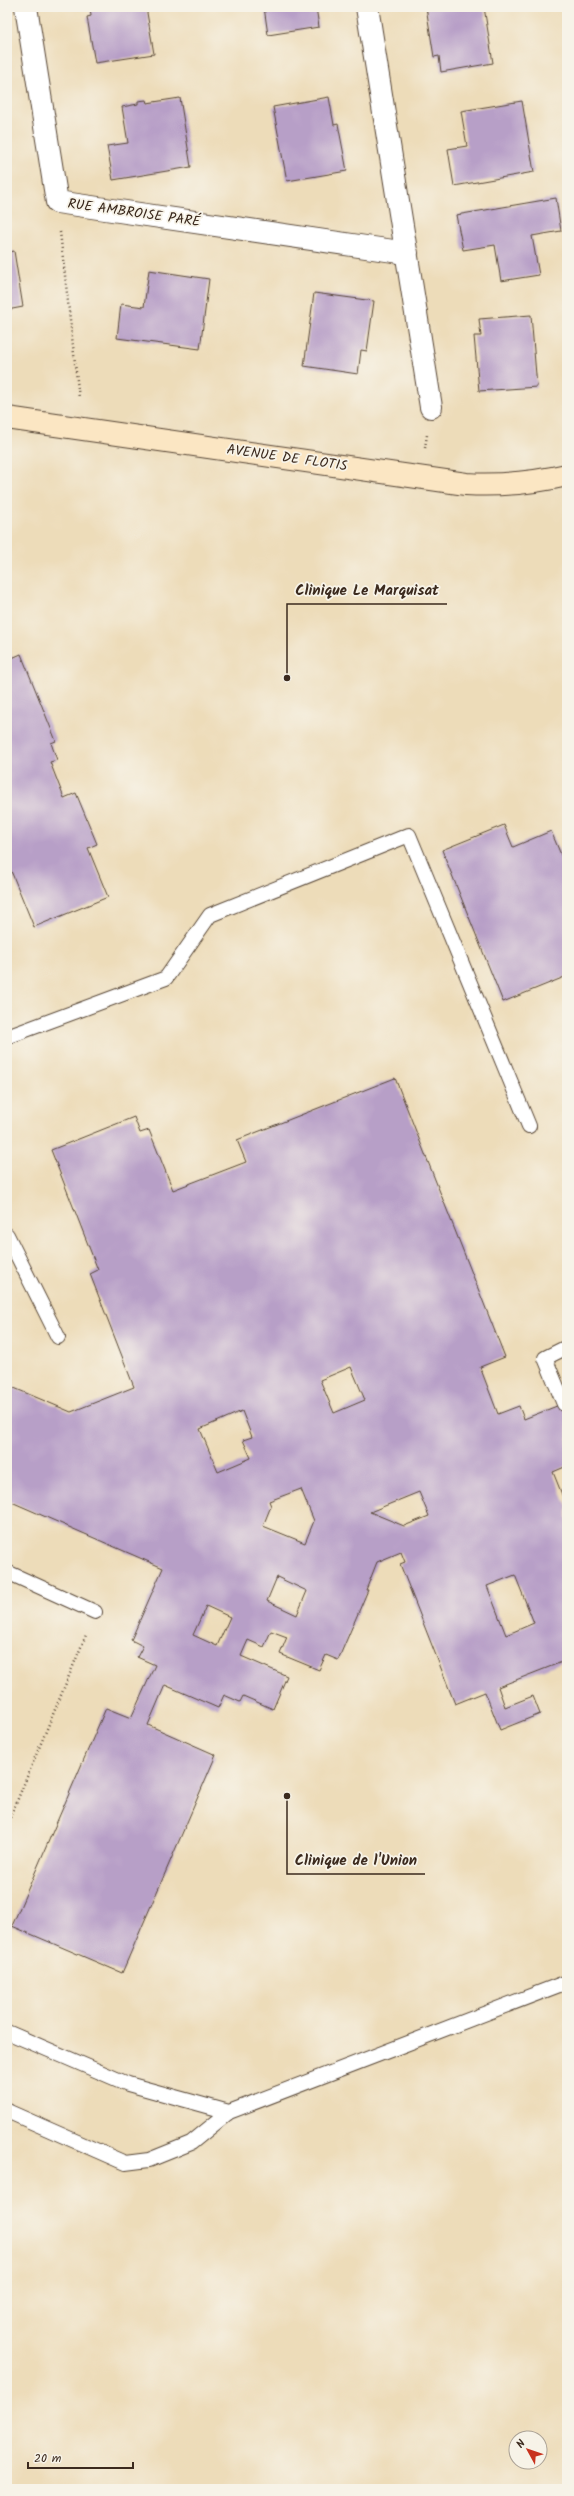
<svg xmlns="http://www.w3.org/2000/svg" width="574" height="2496" viewBox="0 0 574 2496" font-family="Kalam,sans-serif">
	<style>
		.building { fill: #b79fc7; fill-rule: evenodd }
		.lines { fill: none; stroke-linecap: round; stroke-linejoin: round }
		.lane-casing { stroke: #564535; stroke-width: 16 }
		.street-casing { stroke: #564535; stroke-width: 24 }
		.secondary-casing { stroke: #564535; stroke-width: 24 }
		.path { stroke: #564535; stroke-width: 2.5; stroke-dasharray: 1 3; stroke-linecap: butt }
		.lane { stroke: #fff; stroke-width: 14 }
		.street { stroke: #fff; stroke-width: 22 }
		.secondary { stroke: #fbe6c3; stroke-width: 22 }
		.labels { text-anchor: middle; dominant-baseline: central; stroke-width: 3.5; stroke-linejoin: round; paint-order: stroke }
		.street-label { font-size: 14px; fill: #3b2a1e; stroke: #f7f3e8 }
		.leader { fill: none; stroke: #3b2a1e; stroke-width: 1.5 }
		.callout-dot { fill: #3b2a1e; stroke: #f7f3e8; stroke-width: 1.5 }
		.callout-label { font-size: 15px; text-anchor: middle; font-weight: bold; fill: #3b2a1e; stroke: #f7f3e8; stroke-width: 3.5; stroke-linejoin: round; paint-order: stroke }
	</style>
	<rect width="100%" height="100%" fill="#f7f3e8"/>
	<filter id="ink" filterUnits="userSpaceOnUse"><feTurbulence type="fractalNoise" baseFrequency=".025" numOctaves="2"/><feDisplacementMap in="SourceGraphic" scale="8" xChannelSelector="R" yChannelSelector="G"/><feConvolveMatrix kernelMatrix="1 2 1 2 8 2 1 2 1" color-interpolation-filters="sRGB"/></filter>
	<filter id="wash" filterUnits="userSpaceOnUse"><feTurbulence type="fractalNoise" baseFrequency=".012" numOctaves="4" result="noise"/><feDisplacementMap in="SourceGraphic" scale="16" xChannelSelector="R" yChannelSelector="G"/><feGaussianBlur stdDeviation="0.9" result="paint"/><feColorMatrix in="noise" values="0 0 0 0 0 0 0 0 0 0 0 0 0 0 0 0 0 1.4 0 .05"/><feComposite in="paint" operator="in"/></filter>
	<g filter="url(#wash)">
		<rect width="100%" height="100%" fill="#eddcb9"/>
		<g id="blocks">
			<path class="building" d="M90 7H146L154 54 95 63 87 17 91 16Z
				M264 7H316L319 27 268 35Z
				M426 7H484L493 63 441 72 439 56 434 57Z
				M329 97 334 125 338 124 347 171 287 181 273 107Z
				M180 98 191 167 113 180 107 146 128 143 122 107 138 104V101L146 100 147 103Z
				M522 101 534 172 454 186 448 149 467 146 461 111Z
				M556 198 561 231 532 236 539 275 501 281 495 245 463 250 456 215Z
				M7 242 10 252 14 251 23 307 7 310Z
				M149 270 209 279 200 349 117 338 121 304 144 307Z
				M314 293 374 301 367 351 361 350 358 374 304 366Z
				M531 315 537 387 479 391 474 336H481L479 319Z
				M7 645 12 658 21 654 56 741 51 743 57 760 50 762 64 798 76 793 97 844 88 848 108 897 34 927 7 861Z
				M504 825 513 847 551 831 567 869V976L503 1002 442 850Z
				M395 1078 505 1357 480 1367 498 1414 519 1406 524 1419 567 1402V1466L553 1472 567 1507V1660L498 1687 505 1707 533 1696 540 1714 500 1730 485 1692 455 1704 400 1564 405 1562 401 1552 377 1562 366 1590H368L338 1660 326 1655 319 1670 280 1654 287 1637 271 1631 264 1647 248 1640 241 1656 287 1676 273 1709 243 1696 240 1702 224 1695 218 1708 165 1685 148 1725 216 1755 122 1973 12 1926 106 1708 131 1718 155 1665 137 1657 143 1646 131 1640 163 1568 7 1500V1385L71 1412 134 1387 90 1274 98 1270 51 1150 134 1117 140 1133 149 1130 173 1190 246 1162 237 1140ZM351 1367 365 1400 334 1413 320 1380ZM242 1411 252 1437 243 1440 251 1458 218 1472 200 1429ZM301 1489 314 1521 305 1543 263 1526 271 1506 269 1501ZM419 1492 429 1516 404 1526 370 1512ZM515 1575 534 1623 506 1635 487 1586ZM277 1577 307 1591 297 1615 267 1601ZM206 1606 230 1617 217 1646 193 1635Z"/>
		</g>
	</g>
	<g filter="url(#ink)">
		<use href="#blocks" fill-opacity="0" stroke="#564535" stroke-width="1"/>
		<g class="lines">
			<g class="lane-casing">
				<path id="lane" d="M7 1037 166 978 210 915 409 835 529 1126
					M7 1235 58 1337
					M564 1404 545 1358 567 1347
					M7 1572 95 1612
					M7 2032 128 2084 229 2112
					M7 2111 125 2163 149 2160 191 2143 229 2112 567 1982"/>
			</g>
			<g class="street-casing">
				<path id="street" d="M26 7 57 202 407 253
					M367 7 431 407"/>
			</g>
			<g class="secondary-casing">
				<path id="secondary" d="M7 418 466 484C501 486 532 483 567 475"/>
			</g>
			<path class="path" d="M60 232 79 398
				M425 448 427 435
				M7 1825 86 1635"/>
			<use href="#lane" class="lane"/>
			<use href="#street" class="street"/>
			<use href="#secondary" class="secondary"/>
		</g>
	</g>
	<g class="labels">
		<g class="street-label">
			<text transform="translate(134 213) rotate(8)">RUE AMBROISE PARÉ</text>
			<text transform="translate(287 458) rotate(8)">AVENUE DE FLOTIS</text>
		</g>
	</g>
	<path class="leader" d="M287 678L287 604H447M287 1796L287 1874H425"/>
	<g class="callout-dot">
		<circle cx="287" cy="678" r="4"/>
		<circle cx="287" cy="1796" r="4"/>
	</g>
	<g class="callout-label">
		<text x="367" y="595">Clinique Le Marquisat</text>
		<text x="356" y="1865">Clinique de l'Union</text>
	</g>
	<rect width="574" height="2496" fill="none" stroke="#f7f3e8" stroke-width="24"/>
	<g transform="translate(528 2450) rotate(310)"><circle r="19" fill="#f7f3e8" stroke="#aca397"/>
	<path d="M0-3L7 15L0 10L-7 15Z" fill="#c8321e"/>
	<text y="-6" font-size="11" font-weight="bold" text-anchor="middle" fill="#3b2a1e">N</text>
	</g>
	<path d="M28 2462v6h105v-6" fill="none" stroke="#3b2a1e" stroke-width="2"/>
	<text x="34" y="2462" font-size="12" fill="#3b2a1e" stroke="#f7f3e8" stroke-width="3" paint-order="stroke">20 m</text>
</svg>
